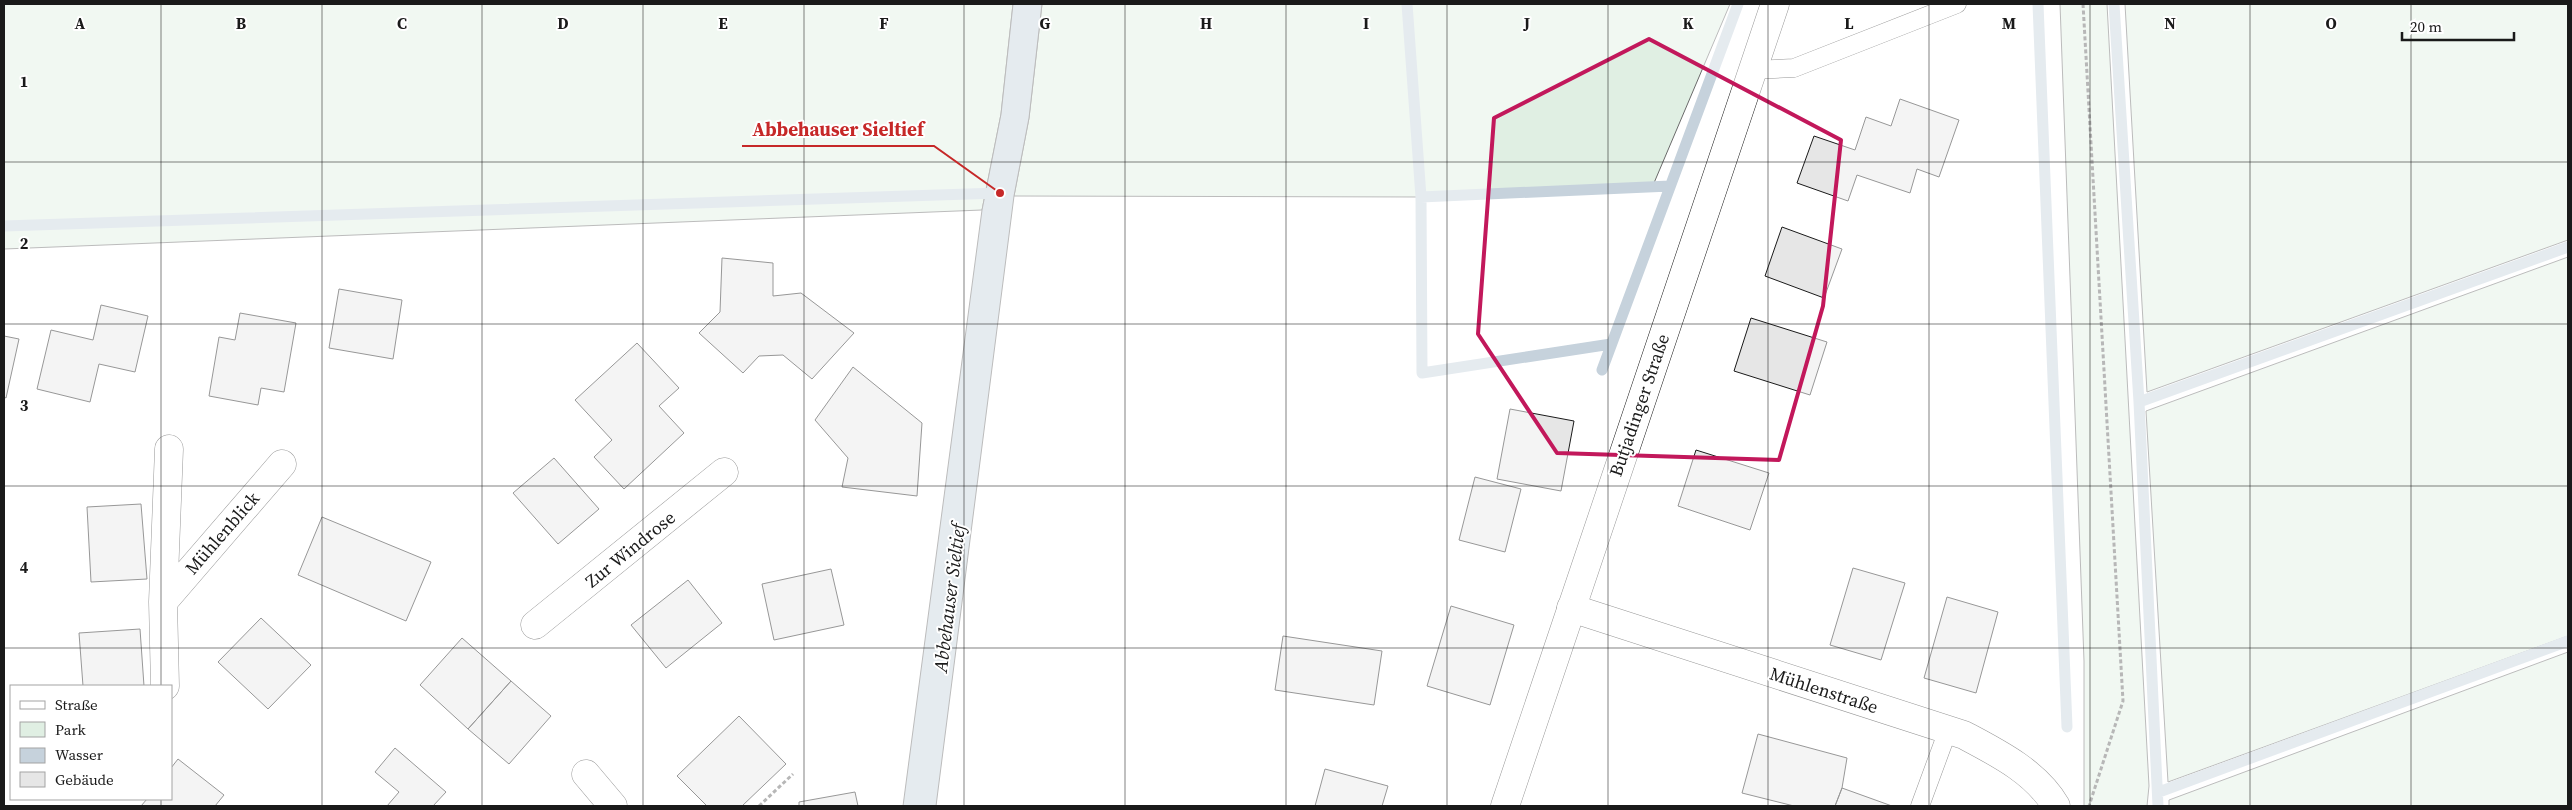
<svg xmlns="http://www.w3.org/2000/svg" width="2572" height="810" viewBox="0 0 2572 810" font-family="'Source Serif 4',serif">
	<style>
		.green { fill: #e0efe3; stroke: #6a6a6a }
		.water { fill: #c6d2dc; stroke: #6a6a6a }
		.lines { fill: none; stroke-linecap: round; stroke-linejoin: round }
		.stream { stroke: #c6d2dc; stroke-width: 11 }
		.building { fill: #e6e6e6; stroke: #1a1a1a }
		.lane-casing { stroke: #1a1a1a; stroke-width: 19 }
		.street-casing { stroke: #1a1a1a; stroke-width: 29 }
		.secondary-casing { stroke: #1a1a1a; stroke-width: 29 }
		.path { stroke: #5f5f5f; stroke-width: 3; stroke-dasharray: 4 2.5; stroke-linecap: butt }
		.lane { stroke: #fff; stroke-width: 18 }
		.street { stroke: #fff; stroke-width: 28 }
		.secondary { stroke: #fff; stroke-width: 28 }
		.marked { fill: none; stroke: #c2185b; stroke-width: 4; stroke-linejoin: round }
		.grid { fill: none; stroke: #1a1a1a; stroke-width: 1; stroke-opacity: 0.55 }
		.labels { text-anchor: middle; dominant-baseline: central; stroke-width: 4; stroke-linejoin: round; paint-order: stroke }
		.street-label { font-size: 18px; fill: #1a1a1a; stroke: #fff }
		.water-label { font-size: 19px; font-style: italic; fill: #1a1a1a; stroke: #fff }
		.grid-label { font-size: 16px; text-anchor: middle; font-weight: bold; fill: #1a1a1a; stroke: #fff; stroke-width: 4; stroke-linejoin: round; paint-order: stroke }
		.leader { fill: none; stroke: #c62828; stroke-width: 2 }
		.callout-dot { fill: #c62828; stroke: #fff; stroke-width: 2 }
		.callout-label { font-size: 19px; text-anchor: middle; font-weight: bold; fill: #c62828; stroke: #fff; stroke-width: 4; stroke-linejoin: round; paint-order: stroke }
	</style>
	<rect width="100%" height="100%" fill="#fff"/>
	<path class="green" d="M4 4H1013L1001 114 982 210 4 249Z
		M1042 4H1730L1651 190 1421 197 1014 196 1029 118Z
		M2060 4H2107L2149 786 2147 806H2084V661Z
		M2125 4H2568V240L2147 392Z
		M2568 257V636L2168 782 2146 411Z
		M2568 652V806H2169V800Z"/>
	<path class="water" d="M1013 4H1042L1029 118 1014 196 936 806H903L982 210 1001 114Z"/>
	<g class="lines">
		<path class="stream" d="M1407 4 1421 197 1422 373 1611 344
			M2038 4 2067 727
			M2114 4 2139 402 2158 806
			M1421 197 1670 186
			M4 226 999 193
			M1602 370 1738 4
			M2139 402 2568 247
			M2159 792 2568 641"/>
	</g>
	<path class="building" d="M1900 99 1959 120 1939 177 1917 169 1910 193 1857 175 1848 201 1797 183 1814 136 1855 150 1866 117 1891 126Z
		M1782 227 1842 249 1824 298 1765 276Z
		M722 258 773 263V296L801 293 854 333 812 379 783 355 759 356 743 373 699 333 720 312Z
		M339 289 402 300 393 359 329 348Z
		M101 305 148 316 135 372 99 364 90 402 37 389 51 330 93 340Z
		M240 313 296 323 284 392 261 388 258 405 209 396 219 337 235 340Z
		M1751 318 1827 342 1810 395 1734 371Z
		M4 336 19 339 6 398 4 397Z
		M637 343 679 388 659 406 684 433 624 489 594 457 612 440 575 400Z
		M853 367 922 423 917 496 842 487 848 458 815 420Z
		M1510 409 1574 421 1561 491 1497 479Z
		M1696 450 1769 473 1750 530 1678 506Z
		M554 458 599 509 558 544 513 493Z
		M1475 477 1521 489 1505 552 1459 540Z
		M141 504 147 579 91 582 87 507Z
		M322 517 431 562 406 621 298 575Z
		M1853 568 1905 583 1881 660 1830 645Z
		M831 569 844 625 774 640 762 584Z
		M688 580 722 623 666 668 631 625Z
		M1947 597 1998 612 1976 693 1924 678Z
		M1451 606 1514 625 1490 705 1427 686Z
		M261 618 311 665 268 709 218 662Z
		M140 629 144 686H83L79 633Z
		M1283 636 1382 651 1374 705 1275 690Z
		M462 638 511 681 468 729 420 685Z
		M511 681 551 716 509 764 468 729Z
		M739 716 786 764 742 806H707L677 776Z
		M1758 734 1847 758 1842 788 1835 806H1794L1742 793Z
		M395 748 446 792 433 806H387L399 792 375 772Z
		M178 759 224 795 215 806H141L147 799H171V768Z
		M1325 769 1388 786 1382 806H1315Z
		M1842 788 1892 806H1835Z
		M855 792 858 806H799V802Z"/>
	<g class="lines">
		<g class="lane-casing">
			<path id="lane" d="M1752 70 1794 68 1957 4
				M1920 806 1948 730"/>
		</g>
		<g class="street-casing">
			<path id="street" d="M163 602 282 464
				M1571 608 1964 735C1998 753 2036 772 2056 806
				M535 625 724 472
				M165 686 163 602 169 449
				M586 774 613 806"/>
		</g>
		<g class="secondary-casing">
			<path id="secondary" d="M1505 806 1775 4"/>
		</g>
		<path class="path" d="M2083 4 2123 701 2089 806
			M759 806 793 774"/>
		<use href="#lane" class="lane"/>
		<use href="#street" class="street"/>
		<use href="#secondary" class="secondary"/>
	</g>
	<path d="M0 0H2572V810H0ZM1649 39 1841 140 1823 306 1779 460 1557 453 1478 334 1494 118Z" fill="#fff" fill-opacity=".55" fill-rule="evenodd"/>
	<path class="marked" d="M1649 39 1841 140 1823 306 1779 460 1557 453 1478 334 1494 118Z"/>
	<path class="grid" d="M161 4V686M322 4V806M482 4V806M643 4V806M804 4V806M964 4V806M1125 4V806M1286 4V806M1447 4V806M1608 4V806M1768 4V806M1929 4V806M2090 4V806M2250 4V806M2411 4V806M4 162H2568M4 324H2568M4 486H2568M4 648H2568M161 799V806"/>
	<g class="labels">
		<g class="street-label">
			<text transform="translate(1639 405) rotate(-71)">Butjadinger Straße</text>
			<text transform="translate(222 533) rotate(-49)">Mühlenblick</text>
			<text transform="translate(630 549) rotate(-39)">Zur Windrose</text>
			<text transform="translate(1824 690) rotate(18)">Mühlenstraße</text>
		</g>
		<g class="water-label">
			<text transform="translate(949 598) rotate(-83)">Abbehauser Sieltief</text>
		</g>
	</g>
	<g class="grid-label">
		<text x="80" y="29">A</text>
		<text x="241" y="29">B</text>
		<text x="402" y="29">C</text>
		<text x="563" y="29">D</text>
		<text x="723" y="29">E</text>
		<text x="884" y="29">F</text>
		<text x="1045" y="29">G</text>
		<text x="1206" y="29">H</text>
		<text x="1366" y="29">I</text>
		<text x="1527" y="29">J</text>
		<text x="1688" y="29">K</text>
		<text x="1849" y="29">L</text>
		<text x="2009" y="29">M</text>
		<text x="2170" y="29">N</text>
		<text x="2331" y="29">O</text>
		<text x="24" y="87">1</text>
		<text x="24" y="249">2</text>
		<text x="24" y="411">3</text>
		<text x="24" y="573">4</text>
	</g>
	<path class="leader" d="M1000 193L934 146H742"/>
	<circle class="callout-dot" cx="1000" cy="193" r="5"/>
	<g class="callout-label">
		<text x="838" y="136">Abbehauser Sieltief</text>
	</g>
	<rect width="2572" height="810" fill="none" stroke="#1a1a1a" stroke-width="10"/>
	<rect x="10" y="685" width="162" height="115" fill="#ffffff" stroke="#a3a3a3"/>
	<rect x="20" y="701" width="25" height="8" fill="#ffffff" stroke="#a3a3a3"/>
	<text x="55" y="710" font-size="15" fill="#1a1a1a">Straße</text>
	<rect x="20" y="722" width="25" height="15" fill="#e0efe3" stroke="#a3a3a3"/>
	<text x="55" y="735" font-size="15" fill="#1a1a1a">Park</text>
	<rect x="20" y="748" width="25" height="15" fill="#c6d2dc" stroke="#a3a3a3"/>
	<text x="55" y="760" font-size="15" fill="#1a1a1a">Wasser</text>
	<rect x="20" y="772" width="25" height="15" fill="#e6e6e6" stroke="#a3a3a3"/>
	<text x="55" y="785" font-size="15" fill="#1a1a1a">Gebäude</text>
	<path d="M2402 32v8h112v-8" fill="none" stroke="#1a1a1a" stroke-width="2.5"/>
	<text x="2410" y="32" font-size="15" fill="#1a1a1a" stroke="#ffffff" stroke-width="4" paint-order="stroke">20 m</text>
</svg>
